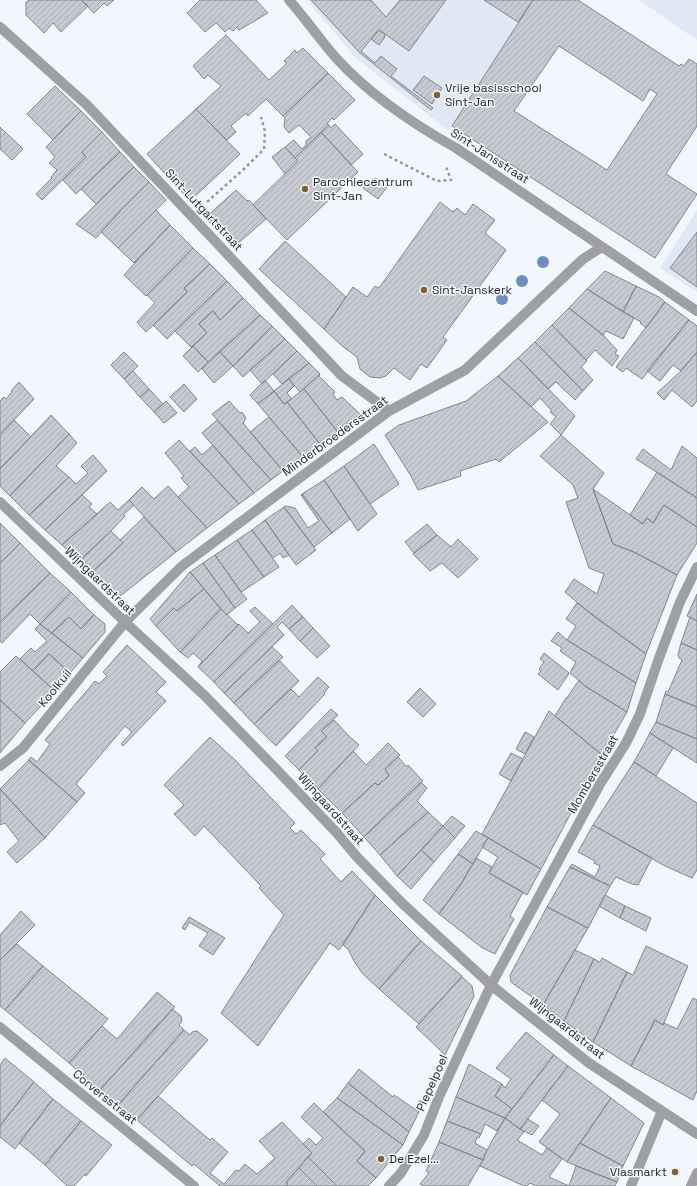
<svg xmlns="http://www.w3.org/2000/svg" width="697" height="1186" viewBox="0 0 697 1186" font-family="'Space Grotesk',sans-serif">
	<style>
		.built { fill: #e0e8f5 }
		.building { fill: url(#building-hatch); stroke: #83878d; fill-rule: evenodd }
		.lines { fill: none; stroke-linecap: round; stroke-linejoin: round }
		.path { stroke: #96989e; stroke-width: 2.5; stroke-dasharray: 3 3; stroke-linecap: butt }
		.lane { stroke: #9ea0a3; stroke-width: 10 }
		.street { stroke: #9ea0a3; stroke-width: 10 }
		.tree { fill: #708ebb }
		.poi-dot { fill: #7c6234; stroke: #f2f6fd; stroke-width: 1.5 }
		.labels { text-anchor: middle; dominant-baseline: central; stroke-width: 3; stroke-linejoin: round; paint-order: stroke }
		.poi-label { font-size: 12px; fill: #26272a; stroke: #f2f6fd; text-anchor: start }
		.street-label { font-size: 12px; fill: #26272a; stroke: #f2f6fd }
	</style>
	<defs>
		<pattern id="building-hatch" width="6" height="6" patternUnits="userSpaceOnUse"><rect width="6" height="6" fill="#c7cbd1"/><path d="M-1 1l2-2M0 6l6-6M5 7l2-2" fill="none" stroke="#abaeb4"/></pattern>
	</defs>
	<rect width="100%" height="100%" fill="#f2f6fd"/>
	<path class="built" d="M307 0H533L449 131 356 58Z
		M639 0H697V40Z
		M697 210V292L660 268Z"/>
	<path class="building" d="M29 0H81L88 6 61 32 53 23 44 33 26 15V2Z
		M81 0H114L107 6 104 3 94 13Z
		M200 0H256L268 13 239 30 237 27 233 31 229 28 225 32 216 23 205 32 187 13Z
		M311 0H371L386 17 400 0H446L409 51 379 30 361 51 375 63 381 56 397 69 391 76 433 108 431 110 360 53Z
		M484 0H533L518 22Z
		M533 0H578L679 66 681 64 684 66 689 59 697 64V126L666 174 697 194 655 258 452 126ZM559 46 643 101 650 89 657 94 607 170 514 111Z
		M379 30 385 34 384 37H385L379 45 371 39Z
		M226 35 269 80 287 63 284 61 295 50 297 53 303 48 328 73 283 116 266 99 248 116 246 113 231 126 236 132 227 140 196 109 221 86 208 75 204 79 193 66Z
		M328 73 355 100 334 120 332 118 327 124 329 125 295 158 285 147 294 140 302 149 306 145V141L311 137 299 125 289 133 284 127 285 118 283 116Z
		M424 76 442 88 432 104 413 90Z
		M55 86 81 111 53 140 27 114Z
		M196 109 240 154 190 201 147 154Z
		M81 111 102 132 82 152 86 157 42 200 36 194 52 178 51 177 57 170 49 163 55 157 46 147Z
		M335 124 363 154 351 165 321 132 329 125 331 128Z
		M0 127 23 149 12 160 0 149Z
		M102 132 120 152 76 194 63 180 86 157 82 152Z
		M321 132 358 172 287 240 253 205 298 161 295 158Z
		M285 147 298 161 285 174 272 157Z
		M120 152 134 167 96 204 81 189Z
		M134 167 149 182 121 210 96 238 76 224Z
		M375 178 387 187 378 199 363 188Z
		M149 182 166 200 118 248 101 232 121 210Z
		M236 190 247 201 249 200 266 219 235 246 205 218Z
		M440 202 453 212 457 208 465 215 473 204 495 220 485 233 506 250 443 337 447 340 427 368 421 364 410 380 394 368 386 376 379 378 370 377 360 369 357 357 342 346 324 329 353 287 367 297 375 286 379 288Z
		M156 210 170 225 134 263 118 248Z
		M170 225 193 248 146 296 124 275Z
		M697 232V287L670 268Z
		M285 241 346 297 324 329 259 269Z
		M193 248 210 264 184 288 187 292 146 332 137 322 155 303 147 295Z
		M210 264 227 281 167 339 153 325 187 292 184 288Z
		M605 271 636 286 623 312 587 289Z
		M227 281 243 298 220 320 213 311 199 324 207 333 191 347 175 331Z
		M636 286 659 297 665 302 646 328 640 323 641 322 623 312Z
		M587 289 634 318 623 339 606 331 603 335 569 308Z
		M243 298 260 315 208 362 193 346 207 333 199 324 213 311 220 320Z
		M665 302 689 320 642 379 626 368 623 372 616 367Z
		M569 308 603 335 617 350 615 354 619 356 612 366 595 350 586 360 552 325Z
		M260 315 272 326 233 366 220 352Z
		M689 320 697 326V352L681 371 673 365 660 381 647 371Z
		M552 325 587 361 581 367 593 380 583 391 535 342Z
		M272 326 285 339 243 377 233 366Z
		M285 339 297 351 262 384 250 370Z
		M535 342 583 391 575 400 556 382 548 389 518 358Z
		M193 346 208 362 198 372 183 356Z
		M297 351 309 363 282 384 273 374Z
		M124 352 138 366 124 379 111 365Z
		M220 352 233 366 214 383 202 369Z
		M697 352V401L692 407 672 390 664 400 657 393 681 371Z
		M518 358 575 416 561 435 550 424 556 417 550 412 552 411 540 398 531 407 498 376Z
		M309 363 320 374 300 392 289 379Z
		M133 371 149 389 140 397 124 379Z
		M320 374 319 376 335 392 333 394 337 400 342 397 360 414 337 431 304 389Z
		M498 376 548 422 499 462 496 459 460 471 461 476 418 490 411 476 385 435 399 425 466 401Z
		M289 379 294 386 287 393 292 399 284 404 274 391Z
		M265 380 274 391 258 404 250 395Z
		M19 382 34 399 0 435V401L4 397 6 399 12 392 11 391Z
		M184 384 197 399 184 412 170 397Z
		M149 389 163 404 154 412 140 397Z
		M304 389 337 431 320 444 287 402Z
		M274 391 284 404 287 402 320 444 303 457 258 404Z
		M166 401 177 413 164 423 154 412Z
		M229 401 240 413 242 412 246 418 243 423 283 471 271 480 212 414Z
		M51 415 69 434 10 496 0 486V469Z
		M269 417 303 457 283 471 250 432Z
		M14 420 31 437 0 469V435Z
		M217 420 271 480 254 493 202 433Z
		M69 434 77 443 56 466 69 477 29 515 10 496Z
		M561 435 604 473 593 489 613 544 636 553 677 575 646 654 592 615 565 592 574 579 597 594 604 574 589 568 566 502 578 498 573 485 540 456Z
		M179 440 239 504 207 528 178 497 189 487 181 478 184 476 165 453Z
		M374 444 399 484 370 504 344 466Z
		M213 445 254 493 239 504 190 451 195 447 202 455Z
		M682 446 697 458V498L636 459 643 449 671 470Z
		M93 455 107 471 45 530 29 515 69 477 76 484 88 473 81 466Z
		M344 466 377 514 358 531 324 480Z
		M657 472 697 498V527L664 505 653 523 647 518 643 524 630 515Z
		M324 480 350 519 332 533 302 494Z
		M168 486 207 528 176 552 129 500 142 487 154 499Z
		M593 489 643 524 647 518 653 523 664 505 697 527V543L677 575 636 553 613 544Z
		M302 494 332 533 314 547 284 507 286 506 295 508 308 528 319 521 301 495Z
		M82 495 92 504 89 507 97 514 62 545 45 530Z
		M129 500 134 505 123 515 125 516 111 531 79 561 62 545 110 502 118 510Z
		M284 507 316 550 296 565 265 520Z
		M144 517 176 552 119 597 91 573 123 543 120 540Z
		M265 520 289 555 283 558 280 553 273 558 252 530Z
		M0 523 20 543 0 563Z
		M427 524 437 535 414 553 405 542Z
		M252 530 279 567 264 577 237 540Z
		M111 531 123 543 91 573 79 561Z
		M437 535 451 547 458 539 478 559 458 578 442 563 430 571 413 554Z
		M237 540 264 577 241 592 215 555Z
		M20 543 50 573 0 622V563Z
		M215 555 241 592 247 599 235 608 203 563Z
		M203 563 235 608 227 615 221 609 190 572Z
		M190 572 204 589 177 611 174 608 156 626 150 619Z
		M50 573 71 592 40 624 30 614 2 643 0 641V622Z
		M204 589 221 609 180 652 156 626 174 608 177 611Z
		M71 592 94 615 81 629 69 617 52 633 40 624Z
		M697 594V621L687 616Z
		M577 603 646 654 636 683 567 640 576 626 566 619Z
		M292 605 303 617 289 629 282 622 277 627 284 635 224 693 214 682Z
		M255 607 273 624 214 682 198 667 239 624 248 633 260 622 250 611Z
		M221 609 238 625 198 667 202 661 193 653 188 658 180 652Z
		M94 615 105 624V632L83 658 52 633 69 617 81 629Z
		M303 617 313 628 300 641 289 629Z
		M690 617 697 621V650L681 643Z
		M40 624 83 658 70 673 49 654 33 671 20 659 31 648 35 652 47 641 35 629Z
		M313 628 330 646 317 658 300 641Z
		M558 632 567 640 636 683 627 712 585 686 570 673 576 662 560 651 562 648 551 641Z
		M681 643 697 650V707L665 694 666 691 668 692 682 660 679 658 678 655Z
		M127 645 166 682 156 692 166 701 123 746 121 744 132 732 125 726 76 784 85 793 77 802 28 760 31 757 37 762 50 744 45 740 95 681 99 684 107 676 103 672Z
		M272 647 283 657 234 703 224 693Z
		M544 653 569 673 558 690 538 674 541 671 539 669 544 662 540 659Z
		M49 654 70 673 55 691 33 671Z
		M16 656 55 691 25 723 0 700V672Z
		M279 660 299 681 254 724 234 703Z
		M318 677 329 687 324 693 325 694 276 746 254 724 291 689 299 697Z
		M579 680 585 686 627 712 602 755 555 716 566 698H567Z
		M420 688 436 704 423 717 407 702Z
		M665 694 697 707V739L656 722Z
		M0 700 25 723 0 753Z
		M331 709 338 715 321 731 327 737 315 748 318 751 299 770 285 756Z
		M549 711 602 755 541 869 482 834Z
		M334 720 348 735 359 745 318 789 299 770 318 751 315 748 327 737 321 731Z
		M656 722 697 739V763L650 733Z
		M525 732 534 737 525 754 516 749Z
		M650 733 673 748 656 776 634 762Z
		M210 737 236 761 295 823 290 828 296 834 301 830 325 854 320 859 341 882 352 871 375 895 339 950 330 943 258 1046 221 1013 284 915 259 888 261 886 204 826 195 836 174 814 184 805 164 785Z
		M388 743 400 755 385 769 389 776 378 785 375 783 342 813 318 789 353 751 366 765Z
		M511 753 523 759 511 781 499 774Z
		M398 757 407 767 408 765 423 781 364 837 342 813 375 783 378 785 389 776 385 769Z
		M29 760 77 802 45 838 0 789Z
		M634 762 697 803V870L692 878 665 866 593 825Z
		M421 782 427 788 417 801 428 812 380 855 364 837Z
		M0 789 45 838 17 863 7 852 19 841 5 823 0 825Z
		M428 812 443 826 397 876 380 855Z
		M452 816 465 826 455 838 443 826Z
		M593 825 652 858 638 885 632 884 616 877 610 886 570 867 572 864 595 877 600 866 594 863 595 861 578 852Z
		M443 826 455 838 434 862 421 850Z
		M476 831 488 838 473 864 458 854Z
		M488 838 541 869 527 895 489 873 498 857 482 847Z
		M421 850 434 862 411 889 397 876Z
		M458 854 473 864 461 884 439 914 423 900Z
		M476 858 492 867 489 873 523 892 510 916 514 919 495 954 481 947 439 914 461 884Z
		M570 867 610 886 588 928 547 907Z
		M375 895 421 941 379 989 362 973 354 961 348 949 343 945Z
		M605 895 625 906 620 918 599 906Z
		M625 906 651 918 646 931 620 918Z
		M547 907 588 928 543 1005 511 982 510 975Z
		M21 911 35 925 0 960V935Z
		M189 917 225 938 213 955 199 946 208 933 189 922 185 930 182 928Z
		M421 941 462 976 419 1024 379 989Z
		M17 944 43 966 5 1010 0 1006V960Z
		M646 946 688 966 663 1025 655 1020 631 1066 593 1042 627 972 633 975Z
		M575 950 594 959 564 1021 543 1005Z
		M602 958 627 972 593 1042 564 1021 594 959 600 962Z
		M43 966 108 1019 69 1063 5 1010Z
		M462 977 472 986 474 996 445 1055 416 1027Z
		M157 992 175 1007 100 1090 69 1063 102 1026 117 1039Z
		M693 998 697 1000V1091L693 1100 631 1066 655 1020 663 1025 664 1023 677 1029Z
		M172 1009 181 1016 182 1021 179 1025 184 1030 118 1105 100 1090Z
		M184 1030 190 1035 192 1032 197 1031 208 1040 137 1120 118 1105Z
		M526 1032 554 1055 512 1109 495 1096 502 1084 505 1088 511 1079 496 1068Z
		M554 1055 568 1066 520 1129 505 1118Z
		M5 1058 34 1082 0 1126V1065Z
		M469 1064 502 1084 495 1096 512 1109 505 1118 456 1097Z
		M568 1066 611 1098 567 1162 539 1142 560 1114 542 1100Z
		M359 1069 393 1097 394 1095 419 1112 409 1132 348 1083Z
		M34 1082 53 1099 15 1149 0 1137V1126Z
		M348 1083 409 1132 403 1145 337 1098Z
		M158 1096 210 1140 212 1138 228 1152 210 1173 224 1184 236 1170 239 1171 245 1164 257 1174 275 1158 259 1141 282 1122 312 1153 286 1182 288 1185 286 1186H220L194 1164 192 1166 137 1120Z
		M456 1097 505 1118 497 1131 485 1124 481 1134 447 1121Z
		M337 1098 403 1145 376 1178 357 1161 365 1151 323 1112Z
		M611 1098 644 1123 623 1166 580 1143Z
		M53 1099 81 1121 45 1165 19 1143Z
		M314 1103 365 1151 357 1161 376 1178 368 1186H337L308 1157 312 1153 303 1144 309 1138 316 1145 323 1138 301 1117Z
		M505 1118 524 1132 517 1140 542 1155 547 1148 562 1159 549 1177 569 1186H536L530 1183 527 1186H524L480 1166 487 1150Z
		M528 1119 539 1126 532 1135 520 1129Z
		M81 1121 112 1145 86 1176 85 1174 74 1186H67L45 1165Z
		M447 1121 481 1134 479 1138 477 1137 475 1143 487 1150 483 1160 439 1142Z
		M439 1142 483 1160 468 1186H424L420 1184 429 1173 426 1171Z
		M580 1143 623 1166 617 1182 567 1162Z
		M308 1157 337 1186H317L299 1168Z
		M576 1166 617 1182 615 1186H569Z
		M299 1168 317 1186H286L288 1185 286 1182Z"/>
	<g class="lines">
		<path class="path" d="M384 154 437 181 451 180 447 169 446 168
			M207 202 245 168 264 149 265 131 261 117"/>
		<path class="lane" d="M691 1186 697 1173"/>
		<path class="street" d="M289 0C306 19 320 40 337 59 369 94 415 125 456 148L697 311
			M0 27 87 105 342 376 389 411
			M0 502 125 622 204 695 277 770 336 832 357 857 403 904 491 985 589 1063 697 1134
			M0 766 23 748 125 622 182 566 389 411 465 370 583 259 602 247
			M0 1027 194 1186
			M389 1186 401 1173 424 1135 439 1097 491 985 600 784 626 743 640 714 659 658 680 602 697 567
			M631 1186 662 1111"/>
	</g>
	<g class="tree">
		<circle cx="543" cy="262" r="6"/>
		<circle cx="522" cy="281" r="6"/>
		<circle cx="502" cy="299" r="6"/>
	</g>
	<g class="poi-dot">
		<circle cx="437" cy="95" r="4"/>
		<circle cx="305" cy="189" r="4"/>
		<circle cx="424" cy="290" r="4"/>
		<circle cx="381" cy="1159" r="4"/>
		<circle cx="675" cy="1172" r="4"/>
	</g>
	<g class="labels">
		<g class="poi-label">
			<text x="445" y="88">Vrije basisschool<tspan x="445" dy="14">Sint-Jan</tspan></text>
			<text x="313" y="182">Parochiecentrum<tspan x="313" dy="14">Sint-Jan</tspan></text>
			<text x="432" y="290">Sint-Janskerk</text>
			<text x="389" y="1159">De Ezel...</text>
			<text x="667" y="1172" text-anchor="end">Vlasmarkt</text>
		</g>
		<g class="street-label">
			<text transform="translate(490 156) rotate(33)">Sint-Jansstraat</text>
			<text transform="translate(204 210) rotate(47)">Sint-Lutgartstraat</text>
			<text transform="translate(335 436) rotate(-36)">Minderbroedersstraat</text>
			<text transform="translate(100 581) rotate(44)">Wijngaardstraat</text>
			<text transform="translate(55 688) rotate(-51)">Koolkuil</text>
			<text transform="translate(593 774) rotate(-60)">Mombersstraat</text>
			<text transform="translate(331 809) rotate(48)">Wijngaardstraat</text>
			<text transform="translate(567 1028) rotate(38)">Wijngaardstraat</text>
			<text transform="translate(432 1083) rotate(-66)">Piepelpoel</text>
			<text transform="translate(105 1097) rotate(39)">Corversstraat</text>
		</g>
	</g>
</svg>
